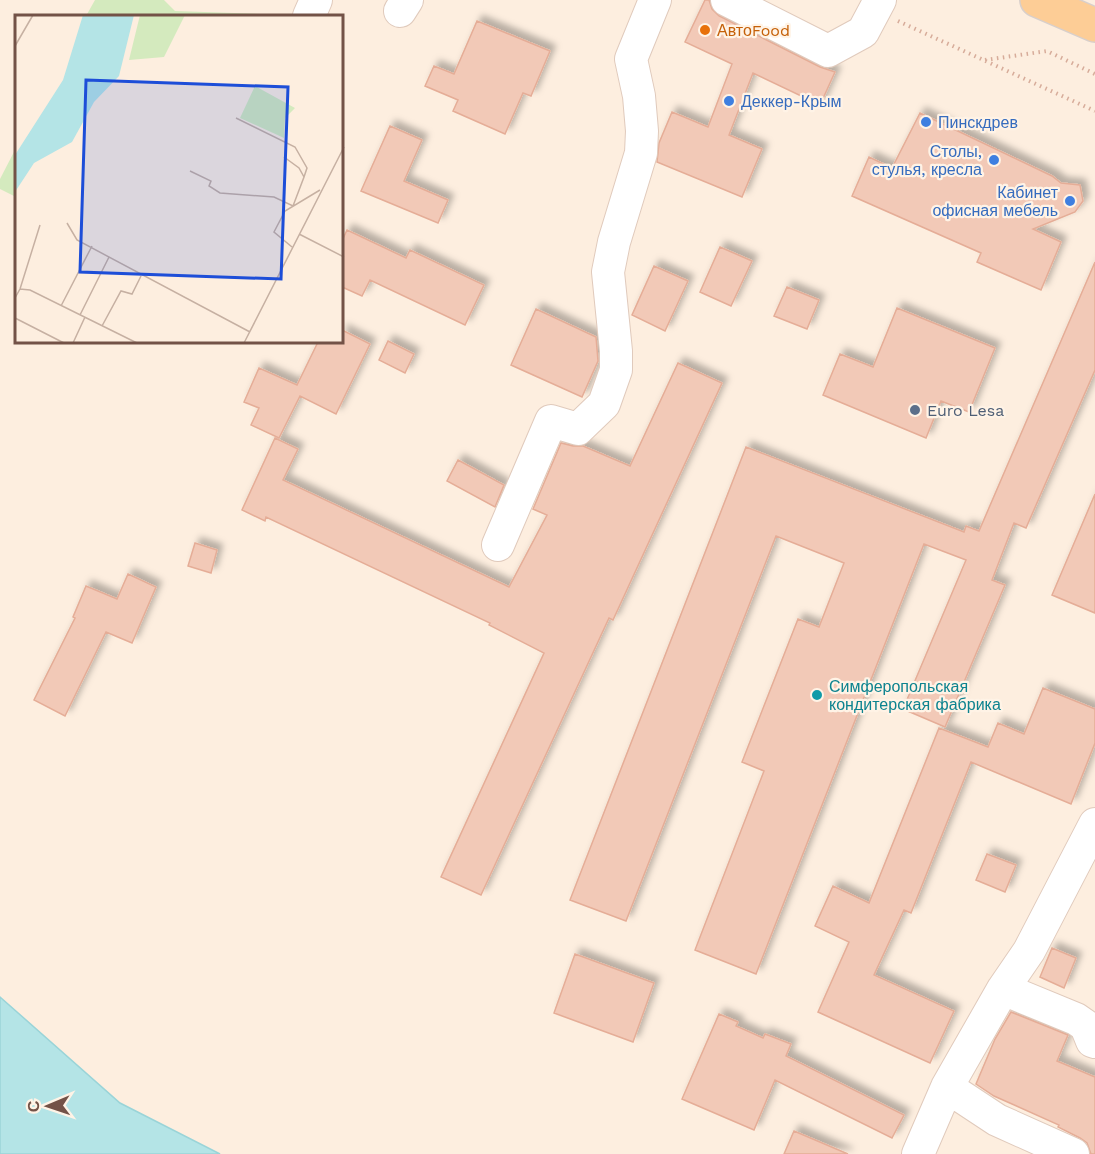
<svg xmlns="http://www.w3.org/2000/svg" width="1095" height="1154" viewBox="0 0 1095 1154" font-family="'Work Sans',sans-serif">
	<style>
		.green { fill: #d4eabe }
		.water { fill: #b4e4e6; stroke: #9ad4d8; stroke-width: 1.5 }
		.building { fill: #f2c9b7; stroke: #e5ad97; stroke-width: 1.5; filter: url(#shadow) }
		.lines { fill: none; stroke-linecap: round; stroke-linejoin: round }
		.minor-casing { stroke: #e0cabc; stroke-width: 34 }
		.major-casing { stroke: #d8cfcb; stroke-width: 36 }
		.path { stroke: #d7ac9a; stroke-width: 4; stroke-dasharray: 1.5 4.5; stroke-linecap: butt }
		.minor { stroke: #fff; stroke-width: 32 }
		.major { stroke: #fdcd96; stroke-width: 33 }
		.food-dot { fill: #e8710a; stroke: #fff3e6; stroke-width: 2 }
		.shop-dot { fill: #3f7fe0; stroke: #fff3e6; stroke-width: 2 }
		.service-dot { fill: #5c6f8a; stroke: #fff3e6; stroke-width: 2 }
		.culture-dot { fill: #0f9aa8; stroke: #fff3e6; stroke-width: 2 }
		.labels { text-anchor: middle; dominant-baseline: central; stroke-width: 4.5; stroke-linejoin: round; paint-order: stroke }
		.food-label { font-size: 16px; fill: #c56008; stroke: #fff3e6; text-anchor: start }
		.shop-label { font-size: 16px; fill: #366cbe; stroke: #fff3e6; text-anchor: start }
		.service-label { font-size: 16px; fill: #4e5e75; stroke: #fff3e6; text-anchor: start }
		.culture-label { font-size: 16px; fill: #0d838f; stroke: #fff3e6; text-anchor: start }
		.inset-road { fill: none; stroke: #c6b0a2; stroke-width: 1.5 }
		.view { fill: #1d4ed8; fill-opacity: 0.15; stroke: #1d4ed8; stroke-width: 3 }
		.inset-edge { fill: none; stroke: #735247; stroke-width: 3 }
	</style>
	<defs>
		<filter id="shadow"><feDropShadow dx="5.5" dy="-5.5" stdDeviation="3" flood-color="#0004"/></filter>
	</defs>
	<rect width="100%" height="100%" fill="#fdeedf"/>
	<path class="green" d="M95 0H164L175 11 290 15 289 16H86Z
		M16 148V197L0 189V179Z"/>
	<path class="water" d="M0 997 120 1103 220 1154H0Z"/>
	<path class="building" d="M705 0H709L712 9 719 16 820 67 835 72 820 105 753 73 729 135 762 149 742 197 657 162 659 143 672 112 708 127 732 64 685 42Z
		M477 21 550 51 531 96 523 93 505 134 453 111 458 100 425 86 434 66 454 74Z
		M920 113 1052 176 1061 183 1080 185 1083 201 1075 212 1033 229 1061 242 1041 290 977 262 981 253 852 196 869 157 892 168Z
		M390 126 422 140 404 181 448 200 438 223 361 191Z
		M347 230 406 258 410 250 484 285 465 325 370 280 362 296 342 287V241Z
		M720 247 752 261 731 306 700 292Z
		M1095 262V370L1026 528 1014 523 992 580 1005 585 945 727 903 709 966 560 924 544 756 974 695 950 764 771 742 762 798 619 819 627 844 563 776 536 626 921 570 900 746 447 964 532 966 526 979 531Z
		M654 266 688 281 665 331 632 315Z
		M787 287 819 300 807 329 774 316Z
		M897 308 995 348 969 412 941 401 926 438 823 395 840 354 873 367Z
		M536 309 596 337 598 361 582 397 511 365Z
		M342 330 370 344 336 414 300 396 279 438 251 425 259 408 244 402 259 368 297 385 318 342H342Z
		M388 341 414 354 405 373 379 360Z
		M678 363 722 383 613 620 609 618 481 895 441 877 544 653 489 625 490 623 266 517 265 521 242 510 275 438 298 449 283 480 509 587 547 515 533 509 561 443 573 446H583L630 466Z
		M458 460 504 485 495 507 447 481Z
		M1095 494V613L1052 595Z
		M195 543 217 550 211 573 188 566Z
		M128 574 156 587 132 643 106 632 65 716 34 700 75 618 73 617 86 586 117 599Z
		M1043 688 1095 709V743L1071 804 971 762 911 913 904 910 874 975 954 1011 930 1063 818 1012 849 942 815 926 833 886 869 903 939 728 988 747 998 723 1024 734Z
		M987 854 1016 865 1005 892 976 880Z
		M1052 948 1076 958 1064 988 1040 977Z
		M575 954 654 983 633 1042 554 1013Z
		M1011 1012 1068 1035 1057 1061 1095 1077V1154H1091L1087 1143 1080 1138 1058 1127 1059 1125 994 1096 976 1084 995 1039Z
		M719 1014 738 1022 736 1026 763 1038 765 1034 791 1044 786 1056 904 1115 892 1138 775 1080 754 1130 682 1099Z
		M794 1131 848 1154H784Z"/>
	<g class="lines">
		<g class="minor-casing">
			<path id="minor" d="M727 0 828 51 863 32 880 0
				M400 11 407 0
				M309 16 316 0
				M498 545 551 421 578 429 604 404 616 370V351L608 272 614 242 641 153 642 131 639 96 631 59 655 0
				M1003 989 1076 1019 1086 1026 1092 1041 1095 1042
				M947 1087 997 1120 1073 1154
				M918 1154 947 1087 1003 989 1029 951 1095 824"/>
		</g>
		<g class="major-casing">
			<path id="major" d="M1037 0 1095 25"/>
		</g>
		<path class="path" d="M898 21 1095 111
			M985 60 1047 51 1095 74"/>
		<use href="#minor" class="minor"/>
		<use href="#major" class="major"/>
	</g>
	<circle class="food-dot" cx="705" cy="30" r="6"/>
	<g class="shop-dot">
		<circle cx="729" cy="101" r="6"/>
		<circle cx="926" cy="122" r="6"/>
		<circle cx="994" cy="160" r="6"/>
		<circle cx="1070" cy="201" r="6"/>
	</g>
	<circle class="service-dot" cx="915" cy="410" r="6"/>
	<circle class="culture-dot" cx="817" cy="695" r="6"/>
	<g class="labels">
		<g class="food-label">
			<text x="717" y="30">АвтоFood</text>
		</g>
		<g class="shop-label">
			<text x="741" y="101">Деккер-Крым</text>
			<text x="938" y="122">Пинскдрев</text>
			<text x="982" y="151" text-anchor="end">Столы,<tspan x="982" dy="18">стулья, кресла</tspan></text>
			<text x="1058" y="192" text-anchor="end">Кабинет<tspan x="1058" dy="18">офисная мебель</tspan></text>
		</g>
		<g class="service-label">
			<text x="927" y="410">Euro Lesa</text>
		</g>
		<g class="culture-label">
			<text x="829" y="686">Симферопольская<tspan x="829" dy="18">кондитерская фабрика</tspan></text>
		</g>
	</g>
	<g transform="translate(15 15)">
		<rect width="328" height="328" fill="#fdeedf"/>
		<path d="M125 0H170L149 42 114 45ZM240 71 280 93 270 103 269 123 225 103Z" fill="#d4eabe"/>
		<path d="M68 0H119L104 61 79 87 57 127 19 148 0 177V140L48 65Z" fill="#b4e4e6"/>
		<path class="inset-road" d="M0 31 18 0M221 103 280 132 292 153 289 162M175 156 196 166 194 171 205 178 259 182 278 191 289 162 284 153 269 142M52 208 62 225 235 317M284 219 329 242M277 232 259 217 270 196 305 175M5 274 25 210M0 283 5 274 15 275 122 328M46 291 77 231M65 300 94 242M0 303 49 328M87 311 106 276 117 279 126 261M58 328 70 302M229 328 329 132"/>
		<path class="view" d="M71 65 273 72 266 264 65 257Z"/>
		<rect width="328" height="328" class="inset-edge"/>
	</g>
	<g transform="translate(48 1106) rotate(268)" stroke="#fff3e6" stroke-width="4.5" paint-order="stroke">
	<path d="M0-4.5L10 22L0 15L-10 22Z" fill="#735247"/>
	<text y="-9" font-size="16" font-weight="bold" text-anchor="middle" fill="#735247">С</text>
	</g>
</svg>
